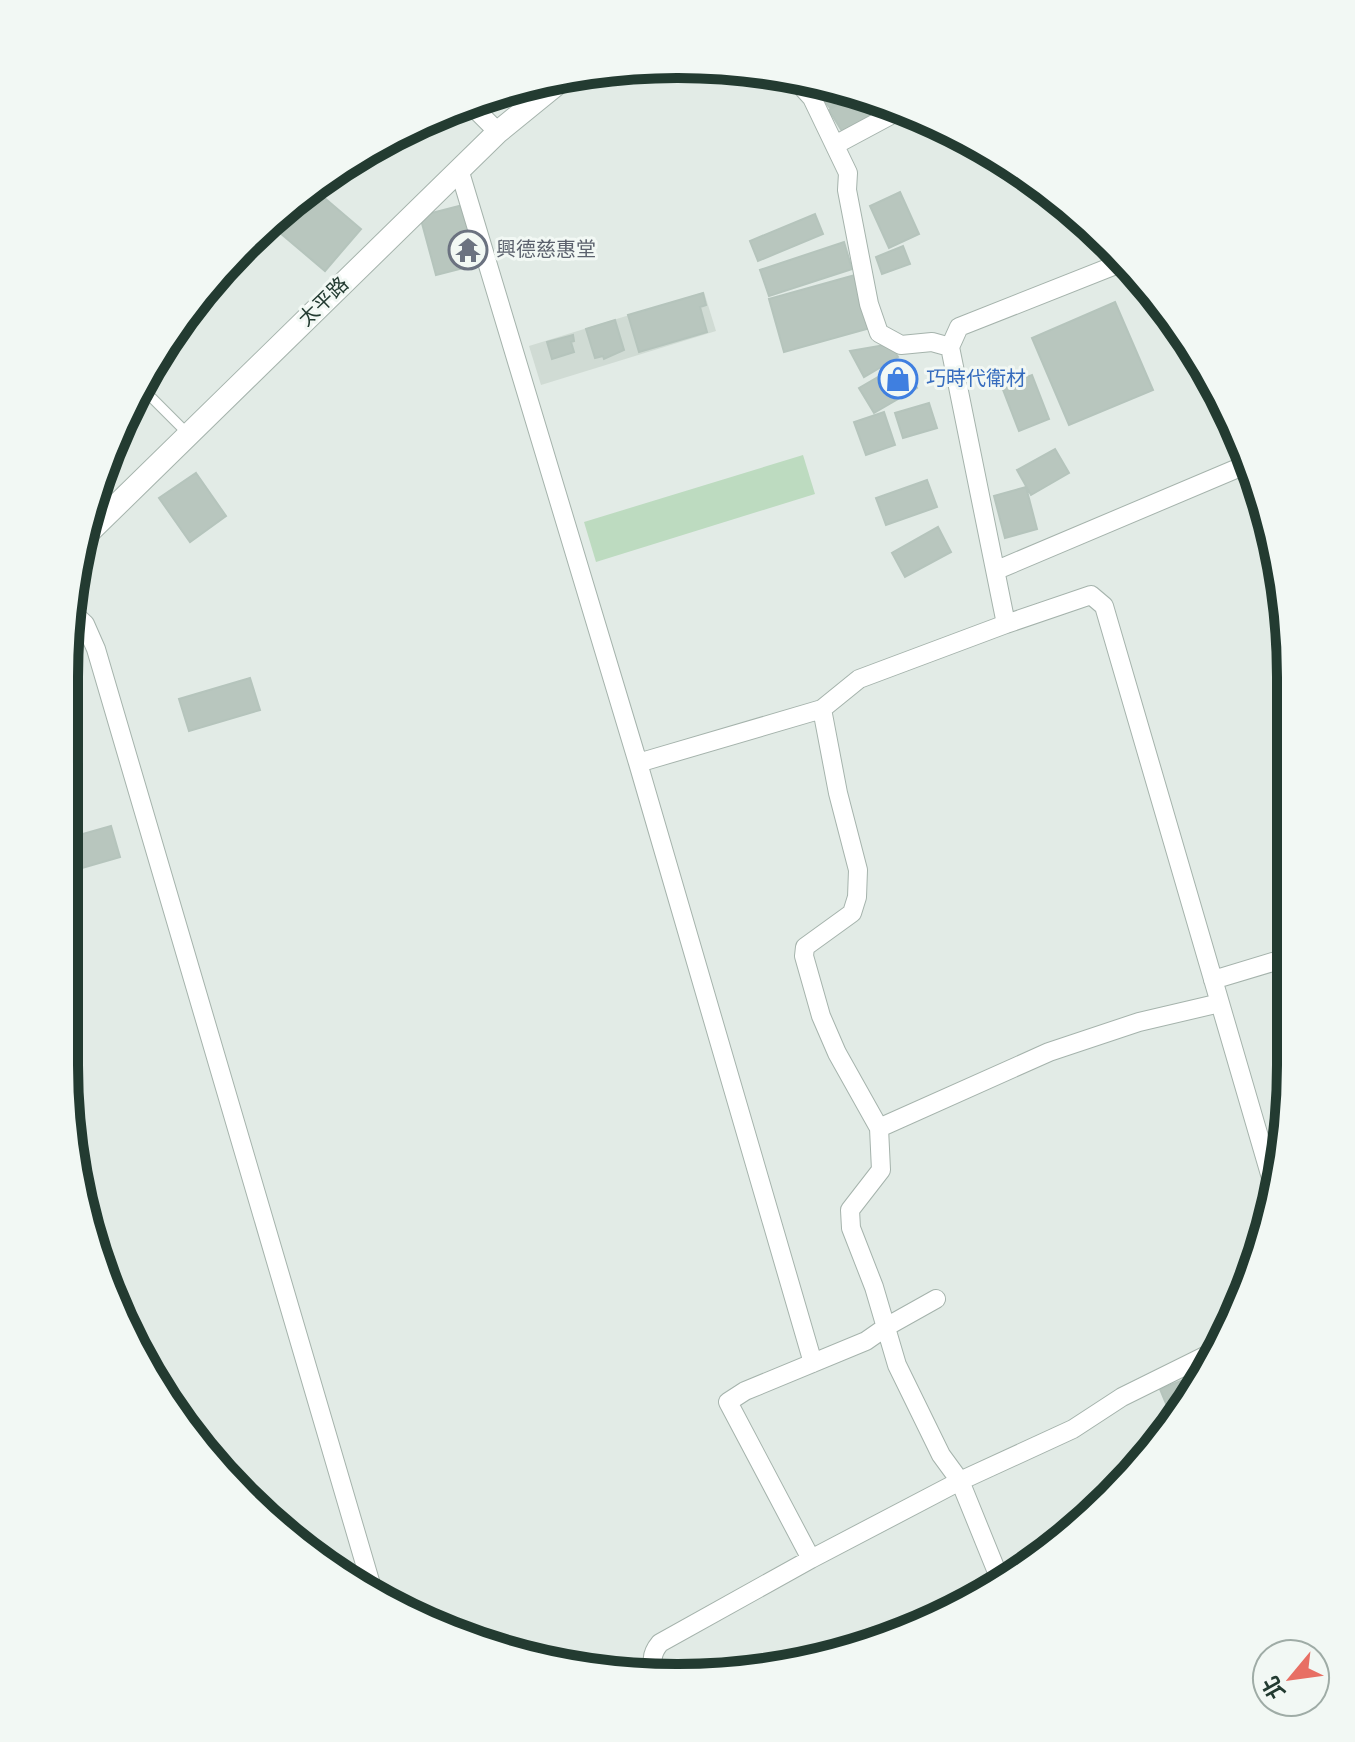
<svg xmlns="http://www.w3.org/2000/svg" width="1355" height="1742" viewBox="0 0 1355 1742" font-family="'Source Sans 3','Noto Sans TC',sans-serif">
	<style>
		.built { fill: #d0dbd4 }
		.green { fill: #bddbc0 }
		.building { fill: #b8c6be; stroke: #b5c4bc; stroke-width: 2 }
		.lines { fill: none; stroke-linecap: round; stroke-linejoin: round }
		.service-casing { stroke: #a5b3ac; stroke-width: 11 }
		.minor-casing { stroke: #a5b3ac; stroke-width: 20 }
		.tertiary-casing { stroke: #a5b3ac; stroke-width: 24 }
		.service { stroke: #fff; stroke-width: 9 }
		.minor { stroke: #fff; stroke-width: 18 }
		.tertiary { stroke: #fff; stroke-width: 22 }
		.labels { text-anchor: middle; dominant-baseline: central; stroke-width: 6; stroke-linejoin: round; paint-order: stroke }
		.worship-label { font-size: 20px; fill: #5b616d; stroke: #f2f8f4; text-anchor: start }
		.street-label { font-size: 20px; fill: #233b31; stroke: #f2f8f4 }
		.shop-label { font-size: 20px; fill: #366cbe; stroke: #f2f8f4; text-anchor: start }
		.rim { fill: none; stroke: #233b31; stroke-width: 10 }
	</style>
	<rect width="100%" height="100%" fill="#e2ebe6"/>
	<path class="built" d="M704 292 716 331 541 385 529 346Z"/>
	<path class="green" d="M803 455 815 494 596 562 584 522Z"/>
	<path class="building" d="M807 79 850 92 830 108Z
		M856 94 895 106 845 136 829 110Z
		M926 118 955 133 943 142Z
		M314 189 361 229 325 271 273 227Z
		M900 192 919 234 889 248 870 206Z
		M463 205 479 264 436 275 420 216Z
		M815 214 823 234 758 261 750 241Z
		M844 242 852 269 769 296 760 270Z
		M903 246 910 264 882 274 876 257Z
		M855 275 870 328 784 352 769 299Z
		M703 293 706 305 700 307 707 332 639 352 628 315Z
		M1115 302 1153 390 1069 425 1032 338Z
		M615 320 624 350 604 359 603 356 595 358 586 329Z
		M573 335 574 341 571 342 574 352 552 359 547 342Z
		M890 344 898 357 864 377 850 351Z
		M902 363 917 388 874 413 859 388Z
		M1032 375 1049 419 1019 431 1002 387Z
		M929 403 937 428 903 438 895 413Z
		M884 412 895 445 866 455 854 422Z
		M1055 449 1069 473 1031 495 1017 470Z
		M196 473 226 516 190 542 159 498Z
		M927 480 937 507 886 525 876 498Z
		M1026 487 1037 529 1005 538 994 496Z
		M938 527 951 552 905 577 892 553Z
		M250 678 260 710 189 731 179 699Z
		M111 826 120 857 65 873V839Z
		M1191 1377 1196 1389 1193 1396 1167 1406 1160 1389Z
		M1193 1396 1188 1405 1173 1423 1167 1406Z"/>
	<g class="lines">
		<g class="service-casing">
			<path id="service" d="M145 391 189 435"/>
		</g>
		<g class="minor-casing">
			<path id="minor" d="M469 103 498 132
				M835 145 904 108
				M459 169 638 763 813 1363
				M950 347 959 327 1126 261
				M997 570 1250 463
				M71 611 85 624 96 649 375 1598
				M1006 624 1091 595 1104 606 1274 1188
				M822 709 838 793 858 870 857 897 852 913 805 947 804 956 821 1016 837 1053 879 1128 881 1170 850 1210 851 1228 874 1287 897 1365 941 1455 960 1481 1001 1582
				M638 763 822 709 859 679 1006 624 950 347 932 342 901 345 879 333 869 304 847 190 848 173 812 98 791 75
				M1213 980 1286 958
				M879 1128 1049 1052 1139 1022 1220 1003
				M811 1559 728 1402 745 1391 866 1341 886 1327 936 1299
				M656 1675C652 1662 650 1655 660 1643L811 1559 960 1481 1073 1429 1122 1397 1217 1350"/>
		</g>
		<g class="tertiary-casing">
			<path id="tertiary" d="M85 536 498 132 568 75"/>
		</g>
		<use href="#service" class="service"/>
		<use href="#minor" class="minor"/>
		<use href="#tertiary" class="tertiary"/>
	</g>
	<defs>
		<g id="temple-ring" transform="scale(2)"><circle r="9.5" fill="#f2f8f4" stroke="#6b7280" stroke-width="1.5"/><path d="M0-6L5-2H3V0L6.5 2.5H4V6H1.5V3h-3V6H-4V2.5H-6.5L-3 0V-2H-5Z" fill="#6b7280"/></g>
		<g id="shop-ring" transform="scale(2)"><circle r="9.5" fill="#f2f8f4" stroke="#3f7fe0" stroke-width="1.5"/><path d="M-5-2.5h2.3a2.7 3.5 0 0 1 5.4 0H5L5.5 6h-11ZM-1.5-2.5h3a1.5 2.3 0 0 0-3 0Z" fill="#3f7fe0"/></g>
	</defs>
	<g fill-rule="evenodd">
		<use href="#temple-ring" x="468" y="250"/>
		<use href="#shop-ring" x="898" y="379"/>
	</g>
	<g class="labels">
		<g class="worship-label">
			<text x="496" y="250">興德慈惠堂</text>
		</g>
		<g class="street-label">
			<text transform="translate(324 302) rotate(-44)">太平路</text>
		</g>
		<g class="shop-label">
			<text x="926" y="379">巧時代衛材</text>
		</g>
	</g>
	<path d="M0 0H1355V1742H0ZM677 78H678A599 599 0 0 1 1277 677V1065A599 599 0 0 1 678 1664H677A599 599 0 0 1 78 1065V677A599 599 0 0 1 677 78Z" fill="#f2f8f4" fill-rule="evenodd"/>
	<path class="rim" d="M677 78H678A599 599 0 0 1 1277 677V1065A599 599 0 0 1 678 1664H677A599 599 0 0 1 78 1065V677A599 599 0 0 1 677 78Z"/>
	<g transform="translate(1291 1678) rotate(241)"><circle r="38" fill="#f2f8f4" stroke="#9faca6" stroke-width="2"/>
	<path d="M0-6L14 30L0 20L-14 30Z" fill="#e86f64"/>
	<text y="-12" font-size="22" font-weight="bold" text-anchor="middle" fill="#233b31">北</text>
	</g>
</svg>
